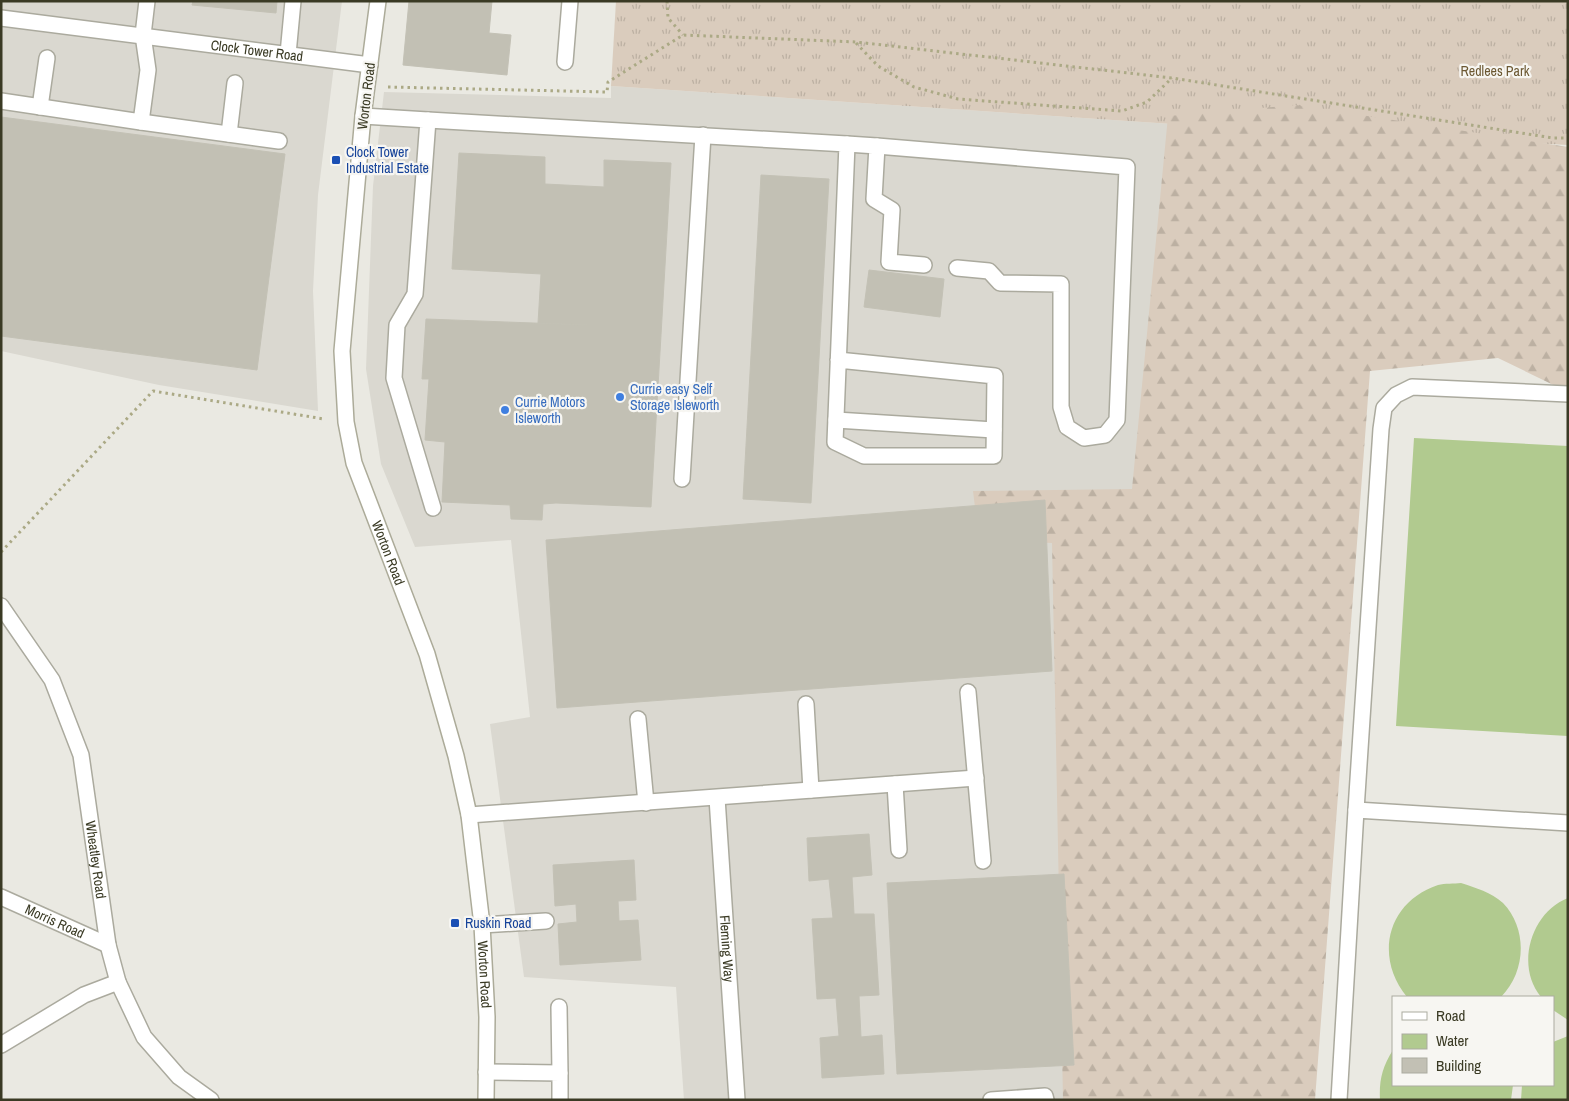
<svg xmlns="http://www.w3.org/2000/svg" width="1569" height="1101" viewBox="0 0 1569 1101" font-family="'Archivo Narrow',sans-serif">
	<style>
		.built { fill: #dad8d0 }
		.grass { fill: url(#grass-tufts) }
		.forest { fill: url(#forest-firs) }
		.water { fill: #b1ca8f }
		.building { fill: #c2c0b4; stroke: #c3c1b5 }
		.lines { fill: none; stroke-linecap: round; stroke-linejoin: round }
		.lane-casing { stroke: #abaa9e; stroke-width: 18 }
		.street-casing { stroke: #abaa9e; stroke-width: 18 }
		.secondary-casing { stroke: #acab99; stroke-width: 18 }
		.path { stroke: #aba985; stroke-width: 3; stroke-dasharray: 2.5 4; stroke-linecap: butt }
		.lane { stroke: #fff; stroke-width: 15 }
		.street { stroke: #fff; stroke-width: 15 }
		.secondary { stroke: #fff; stroke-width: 15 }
		.transit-dot { fill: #1a4fb4; stroke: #f7f6f2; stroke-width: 2 }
		.shop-dot { fill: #3f7fe0; stroke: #f7f6f2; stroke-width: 2 }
		.labels { text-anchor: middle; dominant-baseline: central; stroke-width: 4.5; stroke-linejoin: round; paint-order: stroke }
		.street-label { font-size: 14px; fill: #3a3a24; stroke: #f7f6f2 }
		.park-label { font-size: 14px; fill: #6c5832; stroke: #f7f6f2 }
		.transit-label { font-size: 14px; fill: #164399; stroke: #f7f6f2; text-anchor: start }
		.shop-label { font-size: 14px; fill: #366cbe; stroke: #f7f6f2; text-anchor: start }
	</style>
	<defs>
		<pattern id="grass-tufts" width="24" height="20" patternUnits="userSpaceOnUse" patternTransform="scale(1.25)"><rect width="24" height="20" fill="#daccbd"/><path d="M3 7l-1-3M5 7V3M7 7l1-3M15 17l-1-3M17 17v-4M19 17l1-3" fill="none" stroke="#bcb0a2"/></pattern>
		<pattern id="forest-firs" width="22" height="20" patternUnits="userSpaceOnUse" patternTransform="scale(1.25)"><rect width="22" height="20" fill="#daccbd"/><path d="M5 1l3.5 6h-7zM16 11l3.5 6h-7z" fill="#bcb0a2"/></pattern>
	</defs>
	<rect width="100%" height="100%" fill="#eae9e2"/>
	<path class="built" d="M1 1H342L318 195 313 291 318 411 159 385 1 351Z
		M611 86 1172 124 1089 1100H684L676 987 524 977 490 724 530 717 511 540 415 547 381 464 366 369 373 186 384 92 611 98Z"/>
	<path class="grass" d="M616 1H1568V145L1172 124 611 86Z"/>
	<path class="forest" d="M1296 105 1568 147V392L1498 358 1370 371 1315 1100H1063L1052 543 979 540 973 491 1132 489 1168 116Z"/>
	<path class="water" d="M1414 438 1568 446V736L1396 726Z
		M1461 883C1476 888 1491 892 1503 903 1528 929 1526 972 1501 997H1407C1374 957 1387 902 1438 885 1445 883 1454 884 1461 883Z
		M1568 898V1020L1553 1010V997H1541C1515 966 1531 912 1568 898Z
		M1568 1036V1100H1521L1522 1085H1553V1042Z
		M1393 1050V1085H1513L1511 1100H1380C1379 1081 1382 1067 1393 1050Z"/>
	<path class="building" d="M193 1H277L276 13 192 5Z
		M409 1H492L489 33 511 35 507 75 403 65Z
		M1 117 285 154 257 370 1 336Z
		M459 153 545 157V184L604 187V160L671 163 651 507 556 503 558 470 579 471 587 325 538 323 541 274 452 269Z
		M761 175 829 179 811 503 743 499Z
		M869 270 944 279 940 317 864 307Z
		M426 319 587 325 579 471 558 470 556 503 543 504 542 520 511 519 510 505 442 502 445 442 425 440 429 379H422Z
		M1045 500 1052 671 557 708 546 540Z
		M869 834 872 875 852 877 854 914H874L879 995 859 996 861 1037 882 1035 884 1074 822 1078 820 1038 839 1036 836 998 817 999 812 919 833 918 829 879 809 881 807 838Z
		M634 860 636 900 618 901 619 921 638 920 641 960 560 965 558 924 577 922 576 904 555 906 553 865Z
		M1064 874 1074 1065 897 1074 887 883Z"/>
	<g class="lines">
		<g class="lane-casing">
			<g id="lane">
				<path id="s1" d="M1 18 370 65"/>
				<path d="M288 54 293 1"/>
				<path d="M565 62 570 1"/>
				<path d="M1 101 141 122 148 70 143 35 147 1"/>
				<path d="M40 107 47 58"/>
				<path d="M363 116 428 120 415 294 397 325 394 378 433 508"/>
				<path d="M428 120 847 144 835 442 864 456H994L995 376 838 360"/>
				<path d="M141 122 279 141"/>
				<path d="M229 134 235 83"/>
				<path d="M847 144 877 146 874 199 892 210 889 262 924 265"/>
				<path d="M877 146 1127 167 1117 420 1105 435 1084 438 1067 427 1061 407V284L1000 283 989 271 957 268"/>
				<path d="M836 420 994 430"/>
				<path d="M682 479 703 135"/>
				<path d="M968 692 983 861"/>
				<path d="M806 704 811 790"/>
				<path d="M638 719 646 803"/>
				<path d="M895 784 899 850"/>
				<path id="s2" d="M717 798 737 1100"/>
				<path d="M1356 810 1381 429 1384 408 1396 395 1412 387 1568 394"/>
				<path d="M469 815 976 778"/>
				<path d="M482 925 546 921"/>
				<path d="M559 1007 560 1073"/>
				<path d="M1 1045 84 995 118 982"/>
				<path d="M486 1072 560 1073V1100"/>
				<path d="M991 1100 1045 1096 1046 1100"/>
				<path d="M1339 1100 1356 810 1568 823"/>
			</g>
		</g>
		<g class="street-casing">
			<g id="street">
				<path id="s3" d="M1 606 52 680 81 755 108 945 118 982 144 1037 179 1077 211 1100"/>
				<path id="s4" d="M1 897 108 945"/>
			</g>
		</g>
		<g class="secondary-casing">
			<g id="secondary">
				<path id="s5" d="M378 1 363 116 342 351 346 422 354 463 427 654 456 756 469 815 482 925 487 1017 486 1100"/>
			</g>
		</g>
		<path class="path" d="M667 1 668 18 683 35
			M856 43 878 66 914 87 958 99 1122 111 1147 102 1172 78
			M388 87 607 92 608 82 683 35 856 42 1172 78 1553 138H1568
			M1 552 153 391 324 419"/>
		<use href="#lane" class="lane"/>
		<use href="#street" class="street"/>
		<use href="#secondary" class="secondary"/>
	</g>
	<g class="transit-dot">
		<rect x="331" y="155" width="10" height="10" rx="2.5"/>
		<rect x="450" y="918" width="10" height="10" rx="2.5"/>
	</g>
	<g class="shop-dot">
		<circle cx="620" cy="397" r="5"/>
		<circle cx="505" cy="410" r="5"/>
	</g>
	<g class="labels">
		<g class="street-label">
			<text stroke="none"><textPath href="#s1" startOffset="258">Clock Tower Road</textPath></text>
			<text transform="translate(366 96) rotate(-83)">Worton Road</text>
			<text stroke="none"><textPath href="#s5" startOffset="561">Worton Road</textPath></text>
			<text stroke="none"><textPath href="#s3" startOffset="276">Wheatley Road</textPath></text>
			<text stroke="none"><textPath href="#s4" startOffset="59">Morris Road</textPath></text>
			<text stroke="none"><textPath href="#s2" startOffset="151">Fleming Way</textPath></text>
			<text stroke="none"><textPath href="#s5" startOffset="996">Worton Road</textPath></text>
		</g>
		<g class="park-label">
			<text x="1495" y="71">Redlees Park</text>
		</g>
		<g class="transit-label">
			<text x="346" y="152">Clock Tower<tspan x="346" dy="16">Industrial Estate</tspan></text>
			<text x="465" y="923">Ruskin Road</text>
		</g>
		<g class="shop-label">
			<text x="630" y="389">Currie easy Self<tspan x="630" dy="16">Storage Isleworth</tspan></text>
			<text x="515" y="402">Currie Motors<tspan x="515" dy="16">Isleworth</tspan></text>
		</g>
	</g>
	<rect width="1569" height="1101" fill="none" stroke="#3a3a24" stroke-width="5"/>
	<rect x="1392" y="996" width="162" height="90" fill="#f7f6f2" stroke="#ababa0"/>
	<rect x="1402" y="1012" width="25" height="8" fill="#ffffff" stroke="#ababa0"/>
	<text x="1436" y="1021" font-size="15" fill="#3a3a24">Road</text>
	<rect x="1402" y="1034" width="25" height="15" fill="#b1ca8f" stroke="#ababa0"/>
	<text x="1436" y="1046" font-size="15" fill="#3a3a24">Water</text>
	<rect x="1402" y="1058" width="25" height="15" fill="#c2c0b4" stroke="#ababa0"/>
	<text x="1436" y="1071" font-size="15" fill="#3a3a24">Building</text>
</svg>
